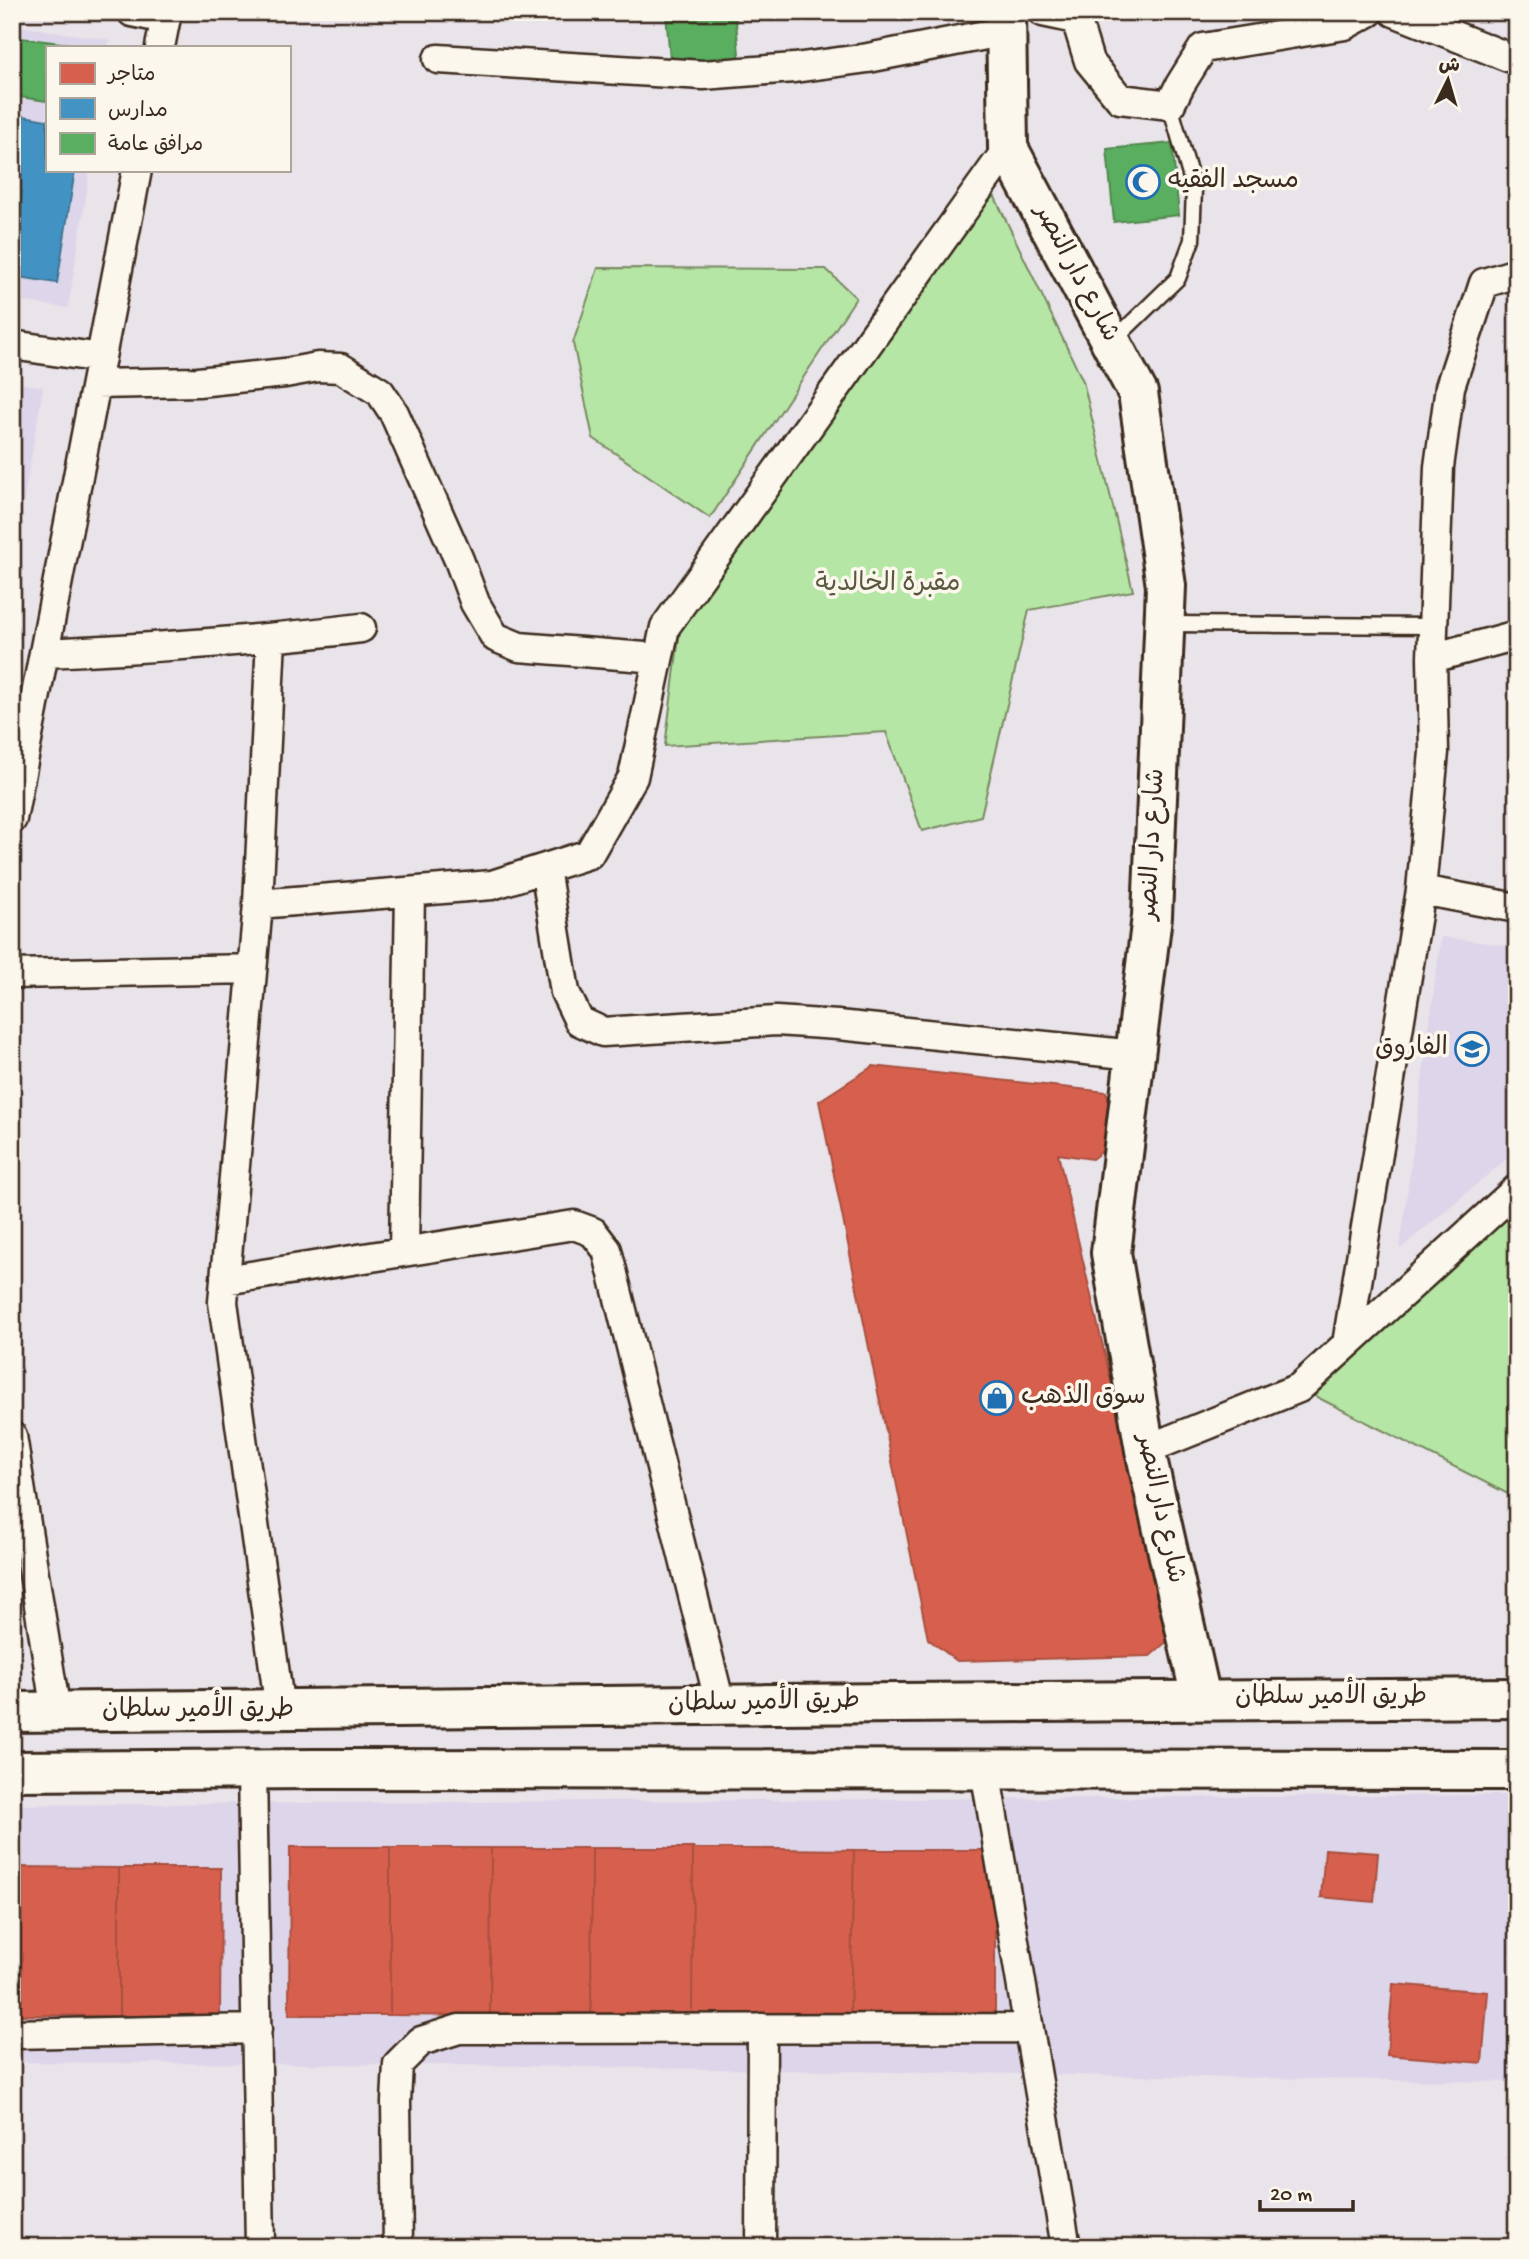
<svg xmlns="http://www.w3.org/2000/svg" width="1529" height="2259" viewBox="0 0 1529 2259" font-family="'Gochi Hand','Playpen Sans Arabic',sans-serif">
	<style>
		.built { fill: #ddd5e9 }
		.green { fill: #b6e6a5; stroke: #788862; stroke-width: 2 }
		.shops { fill: #d6604d; stroke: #a8503f; stroke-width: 2 }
		.schools { fill: #4393c3; stroke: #417492; stroke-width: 2 }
		.public { fill: #5aae61; stroke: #51864d; stroke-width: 2 }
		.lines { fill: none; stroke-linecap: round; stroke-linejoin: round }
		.lane-casing { stroke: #3b2a1e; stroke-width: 19 }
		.street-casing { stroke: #3b2a1e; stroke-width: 33 }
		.secondary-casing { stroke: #3b2a1e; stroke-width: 44 }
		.highway-casing { stroke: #3b2a1e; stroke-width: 44 }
		.lane { stroke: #fbf7ec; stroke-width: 14 }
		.street { stroke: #fbf7ec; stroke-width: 28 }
		.secondary { stroke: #fbf7ec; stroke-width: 38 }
		.highway { stroke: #fbf7ec; stroke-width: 38 }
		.labels { text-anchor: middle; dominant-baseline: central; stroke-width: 7; stroke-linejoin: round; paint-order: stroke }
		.poi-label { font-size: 26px; fill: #3b2a1e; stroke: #fbf7ec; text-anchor: start }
		.street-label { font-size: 26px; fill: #3b2a1e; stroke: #fbf7ec }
		.park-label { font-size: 26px; fill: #5a5940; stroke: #fbf7ec }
	</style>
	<rect width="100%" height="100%" fill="#e9e3ea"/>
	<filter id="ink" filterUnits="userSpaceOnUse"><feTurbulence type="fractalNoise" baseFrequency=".0143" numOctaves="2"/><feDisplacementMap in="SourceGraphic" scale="14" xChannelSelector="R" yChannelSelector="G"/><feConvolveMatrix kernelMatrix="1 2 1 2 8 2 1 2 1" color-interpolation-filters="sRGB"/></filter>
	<g filter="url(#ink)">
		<path class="built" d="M12 25 109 40 108 47H47V170H90L68 308 12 300Z
			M12 382 43 387 12 570Z
			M1441 937 1517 947V1150L1400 1249Z
			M1517 1795V2082L462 2065 12 2062V1805Z"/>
		<path class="green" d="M992 191 1083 381 1133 591 1029 610 981 816 922 831 886 732 665 746 680 629Z
			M598 268 826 269 856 298 710 518 593 438 573 343Z
			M1517 1189V1496H1512L1299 1388Z"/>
		<path class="shops" d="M873 1066 1106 1092 1117 1115 1114 1142 1092 1159 1058 1154 1171 1638 1150 1656 957 1661 928 1639 819 1101Z
			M290 1847H390V2015H289Z
			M390 1847 491 1848 490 2016 390 2015Z
			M491 1848H592L591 2016H490Z
			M592 1848H693L692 2017 591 2016Z
			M693 1848 854 1850 850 2018 692 2017Z
			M1325 1849 1378 1853 1374 1902 1321 1897Z
			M854 1850H995V2018H850Z
			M13 1867 119 1868V2016L13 2015Z
			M119 1868H221L220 2016H119Z
			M1393 1984 1488 1992 1482 2063 1387 2055Z"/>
		<path class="schools" d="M12 114 47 120V170H75L57 283 12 276Z"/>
		<path class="public" d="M683 12H735L740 64 671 71 666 14Z
			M12 37 94 47H47V101L12 96Z
			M1172 143 1179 215 1114 222 1107 149Z"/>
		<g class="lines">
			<g class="lane-casing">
				<path id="lane" d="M1112 342 1178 278 1192 240 1194 189 1170 105
					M1165 624 1433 626"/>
			</g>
			<g class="street-casing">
				<path id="street" d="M132 12 166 19
					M1043 12 1076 19 1089 61 1120 99 1170 105 1180 85 1203 48 1345 25 1369 12
					M1394 12 1508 57 1517 55
					M160 47 167 12
					M438 59 703 75 794 68 868 58 1006 31
					M12 345 101 358
					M96 384 198 382 285 373 318 367 341 368 380 392 394 413 459 560 475 603 495 637 519 647 658 658
					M1517 635 1432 658 1434 752 1421 890 1517 908
					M271 639 258 904 223 1302 280 1710
					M44 653C151 648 256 641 361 628
					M1432 658 1439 467 1450 387 1484 283 1517 273
					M12 819 137 170
					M545 868 565 992 579 1021 603 1032 776 1021 838 1025 1135 1055
					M258 904 492 885 589 854 633 777 665 627 1008 148
					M12 974 252 969
					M404 1252 410 892
					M225 1280 574 1225 593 1232 607 1250 720 1704
					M1347 1344 1421 890
					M12 1436 56 1712
					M1145 1450 1299 1388 1517 1189
					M252 1770 260 2247
					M985 1770 1066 2247
					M12 2034 257 2029
					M398 2247 396 2102 398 2064 421 2041 459 2029 1028 2028
					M761 2247 762 2028"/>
			</g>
			<g class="secondary-casing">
				<path id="secondary" d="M1006 12 1008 148 1138 393 1166 586 1152 916 1111 1253 1145 1450 1201 1698"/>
			</g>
			<g class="highway-casing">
				<path id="highway" d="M12 1712C514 1710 1015 1698 1517 1698
					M12 1771 317 1769 1517 1770"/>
			</g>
			<use href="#lane" class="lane"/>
			<use href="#street" class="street"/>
			<use href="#secondary" class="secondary"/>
			<use href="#highway" class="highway"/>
		</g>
	</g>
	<defs>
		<g id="mosque-ring" transform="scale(1.75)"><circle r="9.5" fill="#fbf7ec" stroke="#1f6fb2" stroke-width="1.5"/><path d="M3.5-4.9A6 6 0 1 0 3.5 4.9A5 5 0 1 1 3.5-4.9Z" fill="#1f6fb2"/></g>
		<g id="school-ring" transform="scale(1.75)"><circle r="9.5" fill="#fbf7ec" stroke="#1f6fb2" stroke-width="1.5"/><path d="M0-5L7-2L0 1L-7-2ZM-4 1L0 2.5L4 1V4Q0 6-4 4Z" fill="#1f6fb2"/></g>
		<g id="shop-ring" transform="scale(1.75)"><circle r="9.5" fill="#fbf7ec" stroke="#1f6fb2" stroke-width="1.5"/><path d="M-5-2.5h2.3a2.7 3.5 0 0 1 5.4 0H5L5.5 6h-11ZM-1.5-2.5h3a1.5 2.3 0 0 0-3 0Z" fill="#1f6fb2"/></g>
	</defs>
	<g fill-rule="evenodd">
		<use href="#mosque-ring" x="1143" y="182"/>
		<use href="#school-ring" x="1472" y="1049"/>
		<use href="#shop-ring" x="997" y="1398"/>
	</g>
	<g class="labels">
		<g class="poi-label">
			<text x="1168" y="182">مسجد الفقيه</text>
			<text x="1448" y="1049" text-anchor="end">الفاروق</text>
			<text x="1021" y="1398">سوق الذهب</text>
		</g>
		<g class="street-label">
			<text transform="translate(1075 274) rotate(62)">شارع دار النصر</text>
			<text transform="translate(1154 844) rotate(-87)">شارع دار النصر</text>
			<text transform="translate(1159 1509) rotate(78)">شارع دار النصر</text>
			<text x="1331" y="1698">طريق الأمير سلطان</text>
			<text transform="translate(764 1704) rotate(-1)">طريق الأمير سلطان</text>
			<text x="198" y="1711">طريق الأمير سلطان</text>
		</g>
		<g class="park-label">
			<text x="888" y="585">مقبرة الخالدية</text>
		</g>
	</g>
	<rect width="1529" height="2259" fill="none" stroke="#fbf7ec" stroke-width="42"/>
	<rect x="21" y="21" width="1487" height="2217" fill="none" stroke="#3b2a1e" stroke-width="2.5" filter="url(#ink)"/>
	<rect x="46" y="46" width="245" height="126" fill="#fbf7ec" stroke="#aea59a" stroke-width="2"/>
	<rect x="60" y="63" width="35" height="21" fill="#d6604d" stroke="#aea59a" stroke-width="2"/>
	<text x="108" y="80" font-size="21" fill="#3b2a1e">متاجر</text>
	<rect x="60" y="98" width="35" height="21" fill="#4393c3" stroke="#aea59a" stroke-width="2"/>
	<text x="108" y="116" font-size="21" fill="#3b2a1e">مدارس</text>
	<rect x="60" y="133" width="35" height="21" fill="#5aae61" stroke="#aea59a" stroke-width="2"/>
	<text x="108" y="150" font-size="21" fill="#3b2a1e">مرافق عامة</text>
	<g transform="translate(1448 80) rotate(5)" stroke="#fbf7ec" stroke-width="5" paint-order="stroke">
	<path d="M0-5L12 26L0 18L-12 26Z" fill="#3b2a1e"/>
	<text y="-10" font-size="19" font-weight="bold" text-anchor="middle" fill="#3b2a1e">ش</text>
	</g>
	<path d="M1260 2200v10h93v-10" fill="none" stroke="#3b2a1e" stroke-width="3.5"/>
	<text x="1270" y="2200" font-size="21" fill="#3b2a1e" stroke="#fbf7ec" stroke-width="5" paint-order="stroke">20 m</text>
</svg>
